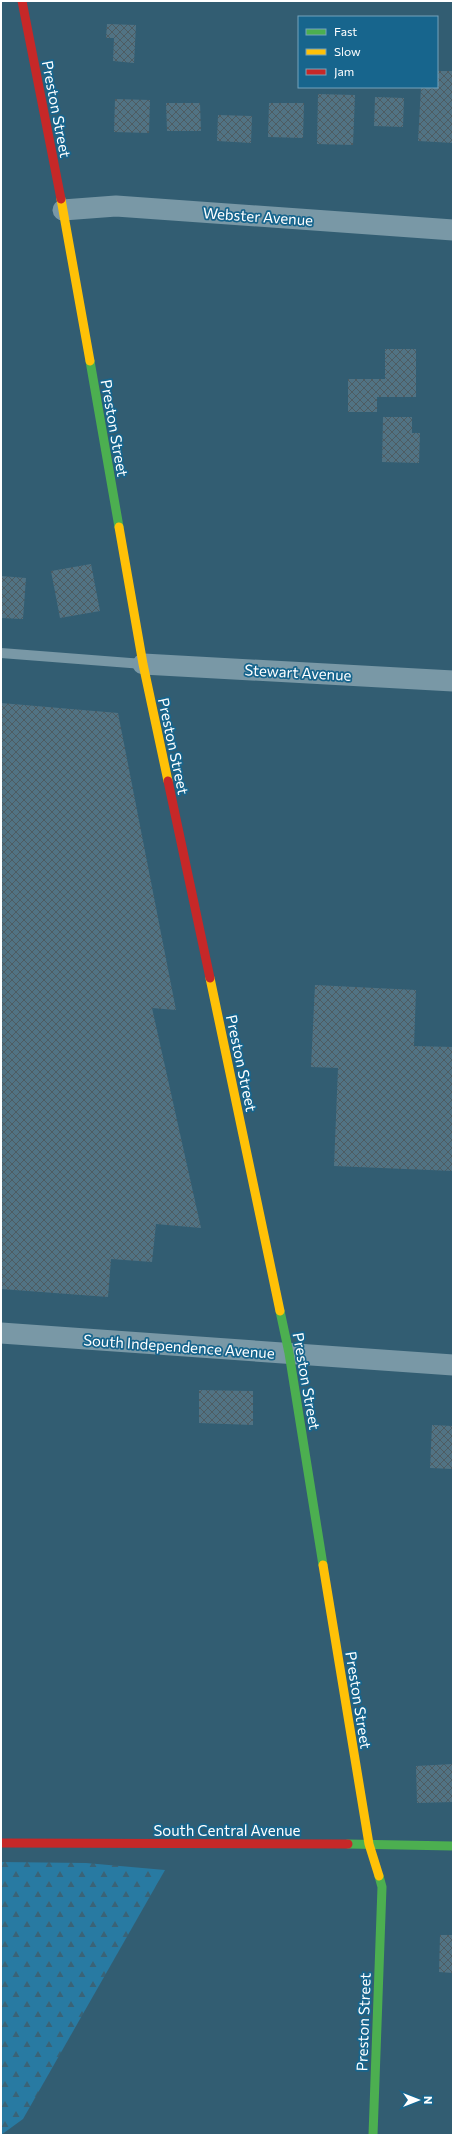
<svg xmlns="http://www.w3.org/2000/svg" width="454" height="2136" viewBox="0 0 454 2136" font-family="Commissioner,sans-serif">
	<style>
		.forest { fill: url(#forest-firs) }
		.building { fill: url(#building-cross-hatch) }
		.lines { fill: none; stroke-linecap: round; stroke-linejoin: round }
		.lane { stroke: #7998a6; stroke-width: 10 }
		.street { stroke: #7998a6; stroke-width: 21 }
		.fast { stroke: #4caf50; stroke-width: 9 }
		.slow { stroke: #ffc107; stroke-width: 9 }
		.jam { stroke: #c62828; stroke-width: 9 }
		.labels { text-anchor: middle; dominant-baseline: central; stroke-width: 3.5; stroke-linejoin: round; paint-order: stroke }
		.street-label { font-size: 15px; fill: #fff; stroke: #17658d }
	</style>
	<defs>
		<pattern id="forest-firs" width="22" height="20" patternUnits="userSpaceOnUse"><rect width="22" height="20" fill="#287aa2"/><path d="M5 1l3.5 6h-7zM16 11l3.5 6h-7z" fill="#3a6377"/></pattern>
		<pattern id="building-cross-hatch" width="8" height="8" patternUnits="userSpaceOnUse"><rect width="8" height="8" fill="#517384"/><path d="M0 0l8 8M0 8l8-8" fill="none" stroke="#4e5c62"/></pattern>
	</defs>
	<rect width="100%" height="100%" fill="#325d72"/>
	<path class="forest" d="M1 1862 86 1863 165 1870 23 2119 1 2135Z"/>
	<path class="building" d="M107 24 136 25 134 63 113 61 114 38H106Z
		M437 71H453V143L418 141 421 87H437Z
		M318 94 355 95 353 145 317 144Z
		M375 97 404 98 403 127 374 126Z
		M115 99 150 100 149 133 114 132Z
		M166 103H200L201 131H167Z
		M269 103H304L303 138 268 137Z
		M218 115 252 116 251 143 217 141Z
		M385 349H416V397H377V412H348V379H385Z
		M383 417H412V433H420L419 463 382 462Z
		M91 564 100 611 60 618 51 571Z
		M1 576 26 578 23 619 1 618Z
		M1 703 118 713 176 1010 152 1008 201 1228 156 1224 152 1262 111 1259 108 1297 1 1289Z
		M315 985 416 990 414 1046 453 1047V1171L334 1166 338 1068 311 1067Z
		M199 1390 253 1391V1425L199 1423Z
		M432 1425 453 1426V1469L430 1468Z
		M453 1764V1802L417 1803 416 1766Z
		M440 1935H453V1973L439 1972Z"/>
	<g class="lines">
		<path class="lane" d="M1 653 143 664"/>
		<path class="street" d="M63 210 116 206 453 230
			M143 664 453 681
			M1 1333 453 1365"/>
		<path class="fast" d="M90 361 119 527
			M280 1311 289 1353 323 1565
			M348 1844 453 1846
			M373 2135 382 1887 379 1876"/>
		<path class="slow" d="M61 199 90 361
			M119 527 143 664 168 781
			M210 978 280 1311
			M323 1565 369 1844 379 1876"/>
		<path class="jam" d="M22 1 61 199
			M168 781 210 978
			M1 1843 348 1844"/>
	</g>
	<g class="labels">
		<g class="street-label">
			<text transform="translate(57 109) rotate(79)">Preston Street</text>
			<text transform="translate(258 216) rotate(4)">Webster Avenue</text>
			<text transform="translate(115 428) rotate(80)">Preston Street</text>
			<text transform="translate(298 672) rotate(3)">Stewart Avenue</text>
			<text transform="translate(174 746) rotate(78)">Preston Street</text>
			<text transform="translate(242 1063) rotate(78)">Preston Street</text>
			<text transform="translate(179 1346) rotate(4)">South Independence Avenue</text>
			<text transform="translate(307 1381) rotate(80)">Preston Street</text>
			<text transform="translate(359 1700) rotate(81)">Preston Street</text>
			<text x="227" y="1830">South Central Avenue</text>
			<text transform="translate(363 2022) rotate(-88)">Preston Street</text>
		</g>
	</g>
	<rect width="454" height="2136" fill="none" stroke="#ffffff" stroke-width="4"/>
	<rect x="298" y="16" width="140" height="72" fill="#17658d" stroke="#74a3bb"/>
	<rect x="306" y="29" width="20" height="6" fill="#4caf50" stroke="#74a3bb"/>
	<text x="334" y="36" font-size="12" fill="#ffffff">Fast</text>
	<rect x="306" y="49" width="20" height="6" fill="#ffc107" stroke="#74a3bb"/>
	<text x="334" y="56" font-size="12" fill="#ffffff">Slow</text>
	<rect x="306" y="69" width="20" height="6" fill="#c62828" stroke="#74a3bb"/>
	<text x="334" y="76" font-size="12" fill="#ffffff">Jam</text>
	<g transform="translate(418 2100) rotate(90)" stroke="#17658d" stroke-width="3" paint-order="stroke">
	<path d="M0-3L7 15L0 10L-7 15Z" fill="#ffffff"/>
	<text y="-6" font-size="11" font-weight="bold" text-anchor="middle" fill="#ffffff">N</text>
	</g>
</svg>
